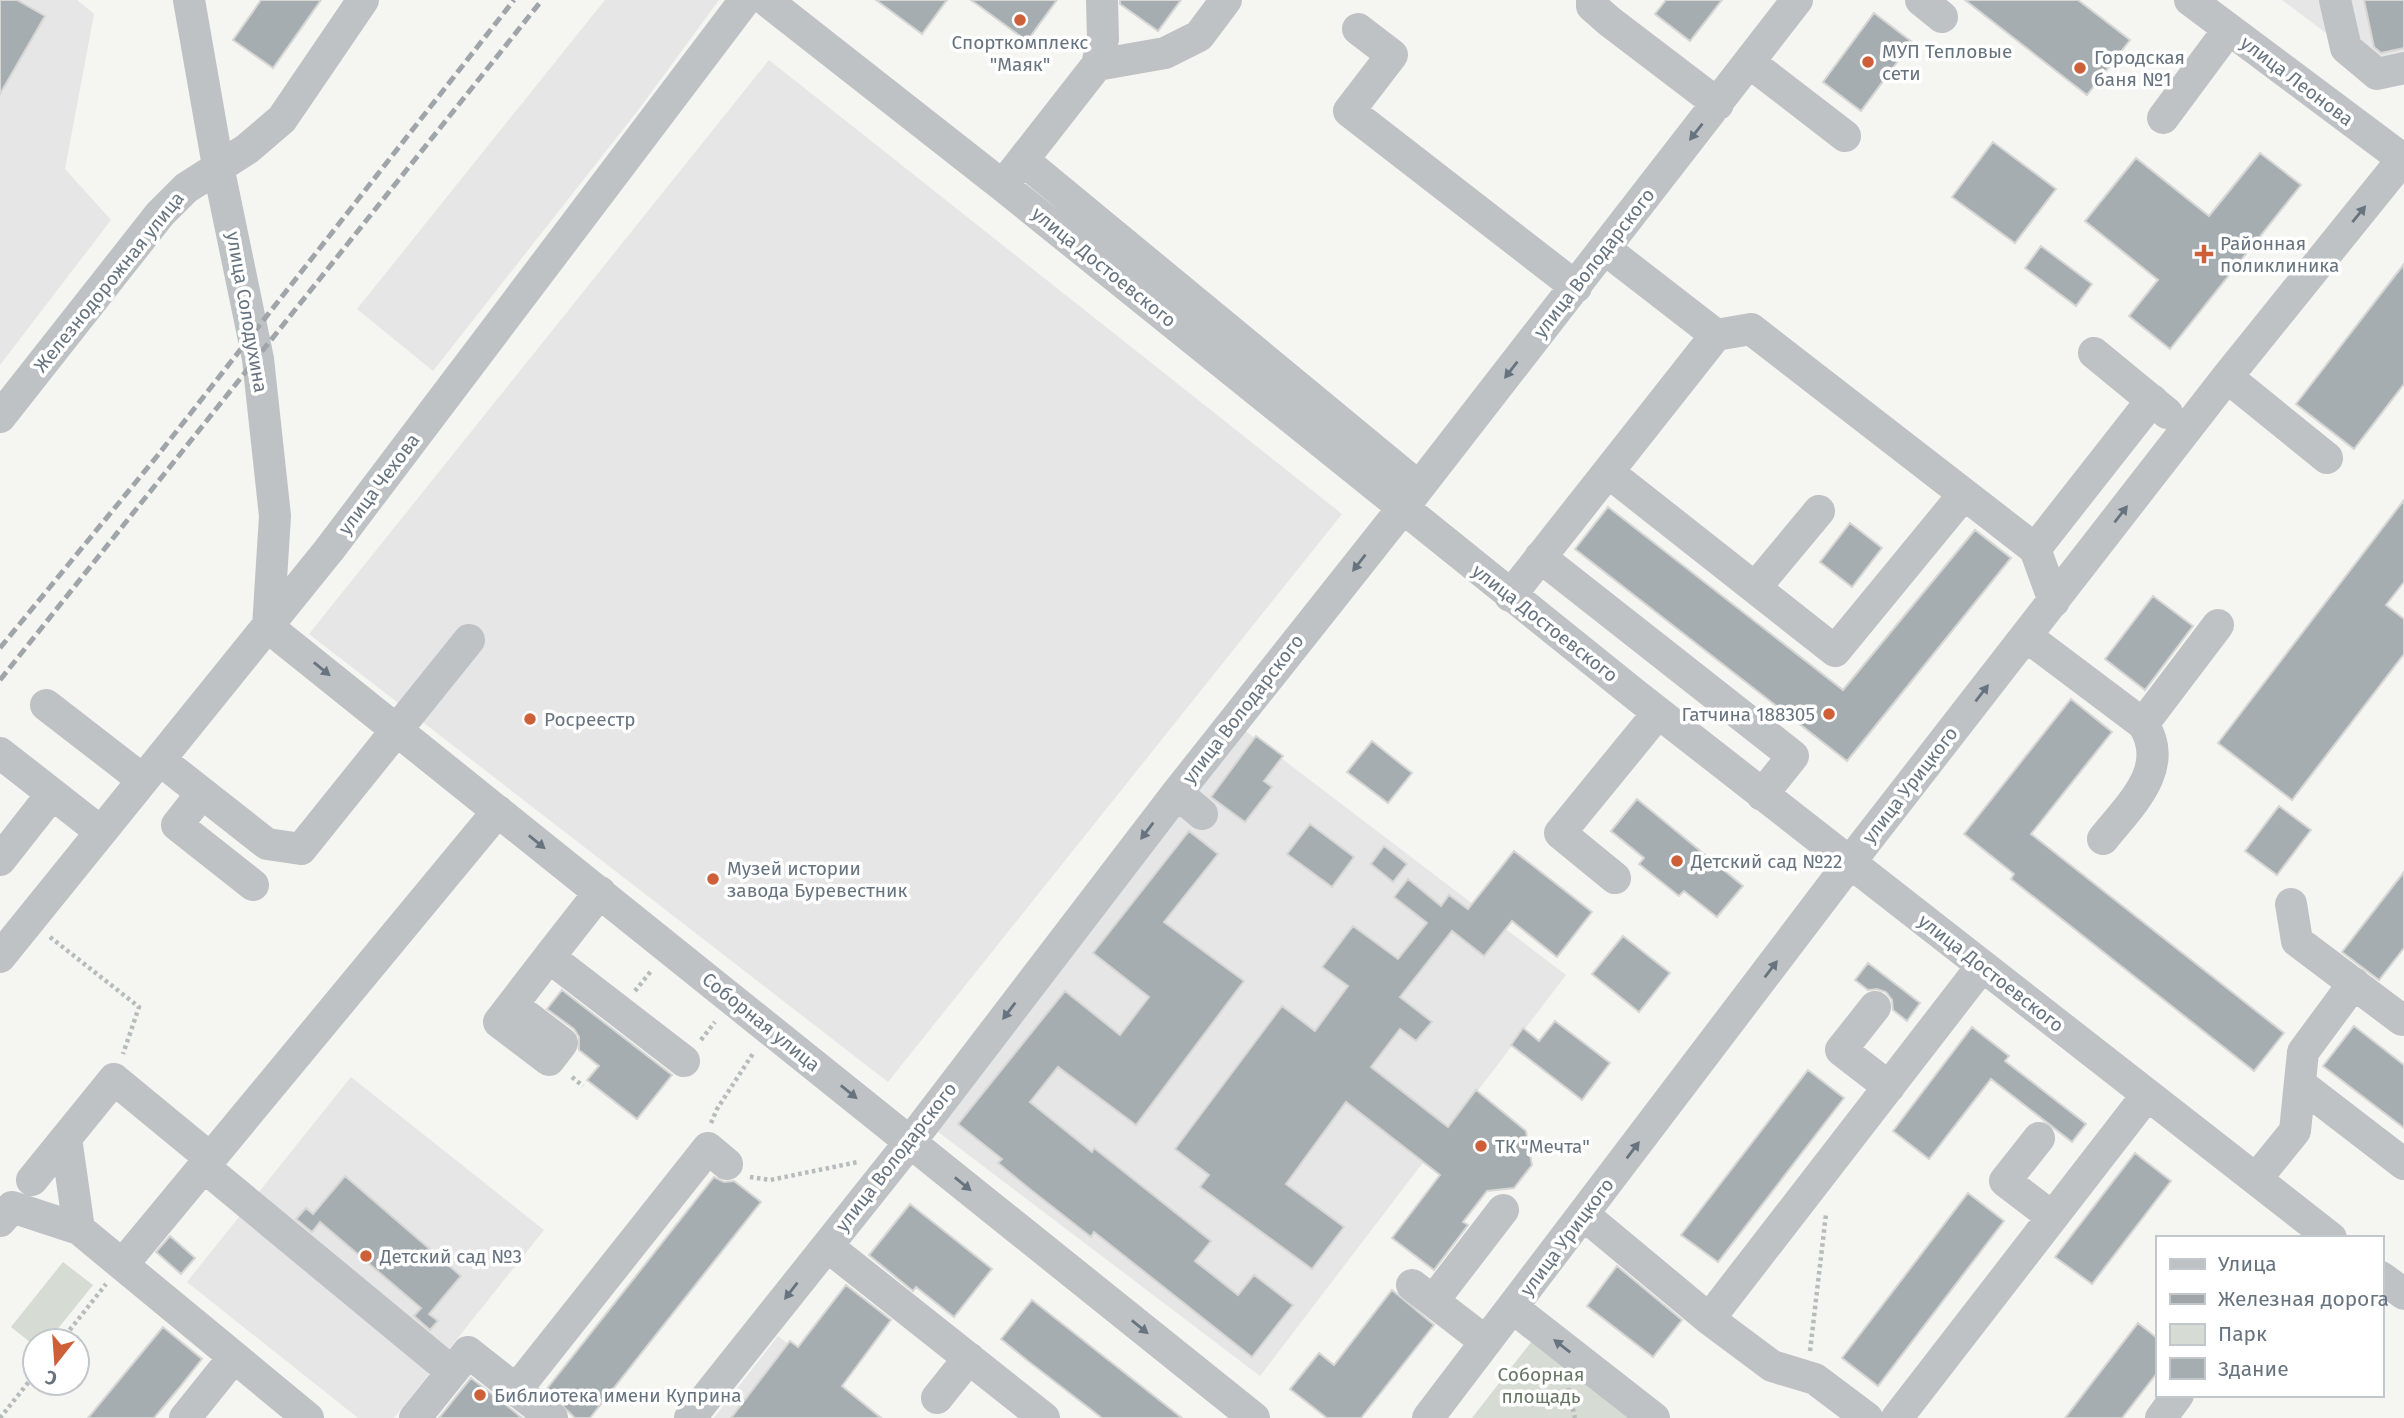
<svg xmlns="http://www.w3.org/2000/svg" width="2404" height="1418" viewBox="0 0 2404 1418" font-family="'Fira Sans',sans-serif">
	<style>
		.built { fill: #e5e6e5 }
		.green { fill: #d6dbd3 }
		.building { fill: #a6adb1; stroke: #d6d6d4; stroke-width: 2 }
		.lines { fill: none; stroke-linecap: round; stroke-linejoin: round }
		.path { stroke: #b8bbbc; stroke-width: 4.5; stroke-dasharray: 3.5 3.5; stroke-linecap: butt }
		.minor { stroke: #bec2c5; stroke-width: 32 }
		.rail { stroke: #a0a5aa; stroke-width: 5; stroke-dasharray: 10 5; stroke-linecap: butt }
		.oneway { fill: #67747f }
		.poi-dot { fill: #cd5f39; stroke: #fff; stroke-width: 2.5 }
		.labels { text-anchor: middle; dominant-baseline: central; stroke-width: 7; stroke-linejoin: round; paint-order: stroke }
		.poi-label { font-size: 19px; fill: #67747f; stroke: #fff; text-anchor: start }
		.street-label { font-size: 19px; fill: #67747f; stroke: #fff }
		.park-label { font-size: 19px; fill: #687765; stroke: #fff }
	</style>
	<rect width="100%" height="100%" fill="#f5f5f2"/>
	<path class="built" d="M0 0H77L94 14 65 169 111 220 0 365Z
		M605 0H719L639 109 433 371 357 309Z
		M2282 0H2404V68L2346 48Z
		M769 60 1342 514 888 1082 309 634Z
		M1239 726 1566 975 1260 1376 933 1128Z
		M351 1077 544 1230 394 1418H358L187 1282Z
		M778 1336 883 1418H714Z"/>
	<path class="green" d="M63 1262 93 1285 48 1341H35V1346L11 1327Z
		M1535 1337 1635 1418H1472Z"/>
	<path class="building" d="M0 0H17L45 16 0 94Z
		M261 0H321L273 68 233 40Z
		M876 0H947L922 34Z
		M971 0H1057L1027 41Z
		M1120 0H1181L1158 31 1120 4Z
		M1666 0H1722L1690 41 1655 14Z
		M1965 0H2078L2130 40 2087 95Z
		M2364 0H2404V48L2381 53 2374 47Z
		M1874 13 1912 42 1861 111 1823 82Z
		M1993 142 2056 189 2015 243 1952 197Z
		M2260 153 2301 185 2170 349 2129 316 2158 280 2085 221 2136 158 2209 216Z
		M2041 246 2092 284 2076 306 2025 268Z
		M2404 264V384L2354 449 2296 404Z
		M2404 500V582L2386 605 2404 619V654L2292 800 2218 743Z
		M1608 507 1843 690 1975 530 2011 558 1847 761 1575 549Z
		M1850 523 1882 548 1852 587 1820 562Z
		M2153 596 2193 626 2145 690 2105 659Z
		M2071 699 2112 732 2031 834 2284 1033 2254 1071 2011 879 2014 874 1964 834Z
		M1256 736 1283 756 1264 781 1272 787 1245 822 1211 797Z
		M1372 741 1412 773 1388 803 1347 772Z
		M1637 799 1743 886 1717 917 1684 891 1679 896 1639 864 1644 858 1611 831Z
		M2279 806 2311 830 2277 875 2245 851Z
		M1310 824 1354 857 1332 887 1287 854Z
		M1189 831 1218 854 1164 922 1244 981 1136 1125 1058 1067 1030 1102 1092 1152 1094 1148 1211 1241 1195 1261 1238 1295 1254 1275 1293 1305 1252 1357 1094 1232 1091 1237 1031 1190 998 1163 1002 1159 958 1124 1065 991 1120 1035 1149 997 1093 953Z
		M1384 846 1407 864 1393 882 1371 864Z
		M1514 851 1592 912 1557 957 1512 921 1484 956 1452 931 1400 997 1432 1022 1416 1041 1400 1029 1371 1067 1448 1127 1476 1090 1526 1131 1532 1165 1514 1188 1487 1191 1463 1222 1468 1225 1434 1270 1392 1238 1440 1175 1346 1102 1286 1184 1344 1227 1312 1269 1200 1187 1209 1175 1175 1149 1282 1006 1315 1031 1348 986 1322 967 1353 926 1398 959 1427 923 1394 897 1408 879 1441 906 1449 895 1468 909Z
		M2404 872V948L2379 980 2342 952Z
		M1623 936 1670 973 1639 1012 1592 974Z
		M1868 963 1920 1003 1907 1021 1893 1010 1892 1000 1886 992 1877 989 1868 990 1855 980Z
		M562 990 672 1075 637 1119 587 1080 599 1066 579 1050V1037L574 1029 547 1009Z
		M1555 1021 1610 1063 1582 1100 1511 1045 1523 1028 1539 1041Z
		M2354 1026 2404 1065V1128L2323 1066Z
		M1972 1027 2009 1056 2005 1061 2086 1124 2072 1142 1991 1079 1929 1159 1893 1131Z
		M1808 1070 1844 1098 1718 1262 1681 1235Z
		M2135 1153 2171 1181 2092 1284 2055 1257Z
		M345 1176 461 1276 429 1314 438 1321 430 1330 414 1316 421 1308 320 1222 312 1232 296 1219 306 1208 313 1214Z
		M714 1177 724 1182 734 1181 761 1202 590 1418H575L546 1390Z
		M1968 1193 2004 1221 1878 1386 1842 1358Z
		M910 1204 992 1269 954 1317 916 1287 913 1291 869 1255Z
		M170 1236 195 1258 181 1274 156 1252Z
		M1617 1266 1682 1320 1653 1357 1587 1306Z
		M846 1285 891 1320 842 1386 881 1418H731L790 1341 798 1347Z
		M1392 1290 1434 1325 1361 1418H1327L1290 1389 1319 1353 1334 1365Z
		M1032 1300 1182 1418H1102L1028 1361 1001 1339Z
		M2138 1323 2157 1338V1373L2122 1418H2065Z
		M163 1327 202 1359 179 1388 154 1418H88Z
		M471 1378 505 1404 522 1418H439Z"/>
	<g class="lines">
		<path class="path" d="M50 937 139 1007 123 1054
			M635 991 651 971
			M701 1040 715 1022
			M572 1077 583 1086
			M711 1123 717 1109 754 1052
			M750 1177 770 1180 858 1162
			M61 1341 106 1284
			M1810 1351 1826 1214
			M1568 1388 1575 1418
			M0 1418 35 1374"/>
		<path class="minor" d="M189 0 218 166 258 359 275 516 268 627
			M766 0 1003 186 1637 696 2331 1238
			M1592 0V6L1609 21 1718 104
			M1921 0 1942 17
			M2190 0 2404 160
			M2335 0 2346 48 2377 74 2404 68
			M1358 29 1392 55 1349 111 1576 287
			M1749 62 1845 136
			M1097 65 1165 53 1199 36 1226 0
			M2163 118 2229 29
			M1023 160 1419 487
			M1011 175 1097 65 1103 39 1102 0
			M1605 249 1716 335 1751 329 2035 549 2054 601
			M2094 353 2167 413
			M2227 377 2327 458
			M0 417 160 214 186 188 247 149 282 119 363 0
			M1608 472 1835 651 1964 494
			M2035 549 2152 400
			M1540 557 1793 756 1762 795
			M1755 588 1819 511
			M1510 596 1716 335
			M268 627 1254 1418
			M2026 636 2143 724C2172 768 2129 806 2103 839
			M46 705 143 780
			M2143 724 2218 625
			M0 753 101 832
			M160 760 267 844 301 849 469 640
			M202 793 177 825 253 885
			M1177 793 1202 814
			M0 860 52 794
			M1615 878 1560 833 1658 713
			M600 892 549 957 684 1061
			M2291 904 2297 941 2402 1020 2404 1017
			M0 957 329 550 745 0
			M512 1005 562 1043 549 1060 499 1022 549 957
			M1875 1007 1841 1050 1889 1087
			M2300 1084 2404 1164
			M66 1138 79 1229
			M2039 1138 2005 1181 2052 1217
			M203 1166 452 1372
			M2256 1179 2295 1131 2303 1052 2354 983
			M32 1180 114 1079 210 1158
			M1584 1215 1709 1319 1772 1366 1815 1379 1867 1418
			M0 1221 12 1207 79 1229 308 1418
			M827 1246 1044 1418
			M123 1264 498 811
			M2381 1277 2404 1294
			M1412 1285 1486 1342
			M1433 1301 1503 1210
			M1513 1308 1654 1418
			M1709 1319 1982 966
			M937 1398 969 1358
			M185 1418 234 1357
			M415 1418 468 1352 516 1390
			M552 1418 516 1390 708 1148 727 1164
			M690 1418 910 1142 1177 793 1402 509 1797 0
			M1428 1418 1864 844 2227 377 2402 160
			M1897 1418 2147 1095
			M2161 1418 2178 1395"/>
		<path class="rail" d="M0 648 158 455 514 0
			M0 680 542 0"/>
	</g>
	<defs><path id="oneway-solid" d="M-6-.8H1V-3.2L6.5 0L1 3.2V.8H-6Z" transform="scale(1.75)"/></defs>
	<g class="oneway">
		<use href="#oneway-solid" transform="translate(1696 132) rotate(128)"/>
		<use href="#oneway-solid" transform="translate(2359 214) rotate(-51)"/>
		<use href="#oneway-solid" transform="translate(1511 370) rotate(128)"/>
		<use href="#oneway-solid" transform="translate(2121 514) rotate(-52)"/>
		<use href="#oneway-solid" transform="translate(1359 563) rotate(128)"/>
		<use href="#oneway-solid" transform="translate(322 669) rotate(39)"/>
		<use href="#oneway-solid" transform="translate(1982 693) rotate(-52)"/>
		<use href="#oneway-solid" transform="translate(1147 831) rotate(127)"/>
		<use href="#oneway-solid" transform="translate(537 842) rotate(39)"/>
		<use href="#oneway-solid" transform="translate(1771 969) rotate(-53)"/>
		<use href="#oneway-solid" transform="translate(1009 1011) rotate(127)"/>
		<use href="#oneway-solid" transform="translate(849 1092) rotate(39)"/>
		<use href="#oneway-solid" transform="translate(1633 1150) rotate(-53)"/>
		<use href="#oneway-solid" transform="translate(963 1184) rotate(39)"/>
		<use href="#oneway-solid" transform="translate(791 1291) rotate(128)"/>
		<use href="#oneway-solid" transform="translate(1140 1327) rotate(39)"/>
		<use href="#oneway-solid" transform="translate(1562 1346) rotate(-142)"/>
	</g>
	<g class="poi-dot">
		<circle cx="1020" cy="20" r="7"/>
		<circle cx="1868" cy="62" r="7"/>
		<circle cx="2080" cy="68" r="7"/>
		<path d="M2200.5 243.5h7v7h7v7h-7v7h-7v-7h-7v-7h7z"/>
		<circle cx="1829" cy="714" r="7"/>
		<circle cx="530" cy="719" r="7"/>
		<circle cx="1677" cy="861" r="7"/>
		<circle cx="713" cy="879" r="7"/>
		<circle cx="1481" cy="1146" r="7"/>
		<circle cx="366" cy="1256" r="7"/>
		<circle cx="480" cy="1395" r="7"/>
	</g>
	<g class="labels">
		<g class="poi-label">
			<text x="1020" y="42" text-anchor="middle">Спорткомплекс<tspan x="1020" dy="22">"Маяк"</tspan></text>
			<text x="1882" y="51">МУП Тепловые<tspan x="1882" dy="22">сети</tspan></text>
			<text x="2094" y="57">Городская<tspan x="2094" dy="22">баня №1</tspan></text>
			<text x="2220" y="243">Районная<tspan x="2220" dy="22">поликлиника</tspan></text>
			<text x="1815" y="714" text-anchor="end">Гатчина 188305</text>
			<text x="544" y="719">Росреестр</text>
			<text x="1691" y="861">Детский сад №22</text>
			<text x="727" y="868">Музей истории<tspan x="727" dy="22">завода Буревестник</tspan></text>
			<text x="1495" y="1146">ТК "Мечта"</text>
			<text x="380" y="1256">Детский сад №3</text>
			<text x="494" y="1395">Библиотека имени Куприна</text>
		</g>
		<g class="street-label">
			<text transform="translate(2297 81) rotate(37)">улица Леонова</text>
			<text transform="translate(1594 263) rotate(-52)">улица Володарского</text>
			<text transform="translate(1104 267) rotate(39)">улица Достоевского</text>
			<text transform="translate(109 282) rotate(-51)">Железнодорожная улица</text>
			<text transform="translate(247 312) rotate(80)">улица Солодухина</text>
			<text transform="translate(379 484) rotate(-53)">улица Чехова</text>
			<text transform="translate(1545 623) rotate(38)">улица Достоевского</text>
			<text transform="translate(1243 709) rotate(-52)">улица Володарского</text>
			<text transform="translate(1910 785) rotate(-52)">улица Урицкого</text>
			<text transform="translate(1991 973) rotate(38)">улица Достоевского</text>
			<text transform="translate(761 1022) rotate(39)">Соборная улица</text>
			<text transform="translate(896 1157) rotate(-52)">улица Володарского</text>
			<text transform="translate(1567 1237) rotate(-53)">улица Урицкого</text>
		</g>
		<g class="park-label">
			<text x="1541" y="1374">Соборная<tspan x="1541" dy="22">площадь</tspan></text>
		</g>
	</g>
	<rect x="2156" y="1236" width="228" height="161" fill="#ffffff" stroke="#c2c7cc" stroke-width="2"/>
	<rect x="2170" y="1259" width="35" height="10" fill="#bec2c5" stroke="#c2c7cc" stroke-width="2"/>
	<text x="2218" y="1271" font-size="21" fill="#67747f">Улица</text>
	<rect x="2170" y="1294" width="35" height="10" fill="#a0a5aa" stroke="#c2c7cc" stroke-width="2"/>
	<text x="2218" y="1306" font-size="21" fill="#67747f">Железная дорога</text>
	<rect x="2170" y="1324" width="35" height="21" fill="#d6dbd3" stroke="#c2c7cc" stroke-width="2"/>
	<text x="2218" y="1341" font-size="21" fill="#67747f">Парк</text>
	<rect x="2170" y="1358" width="35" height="21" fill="#a6adb1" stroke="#c2c7cc" stroke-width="2"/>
	<text x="2218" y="1376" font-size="21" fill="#67747f">Здание</text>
	<g transform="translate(56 1362) rotate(197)"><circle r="33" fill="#ffffff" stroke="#c2c7cc" stroke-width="2"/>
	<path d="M0-5L12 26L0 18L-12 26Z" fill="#cd5f39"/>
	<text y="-10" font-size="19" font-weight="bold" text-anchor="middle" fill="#67747f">С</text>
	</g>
</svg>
